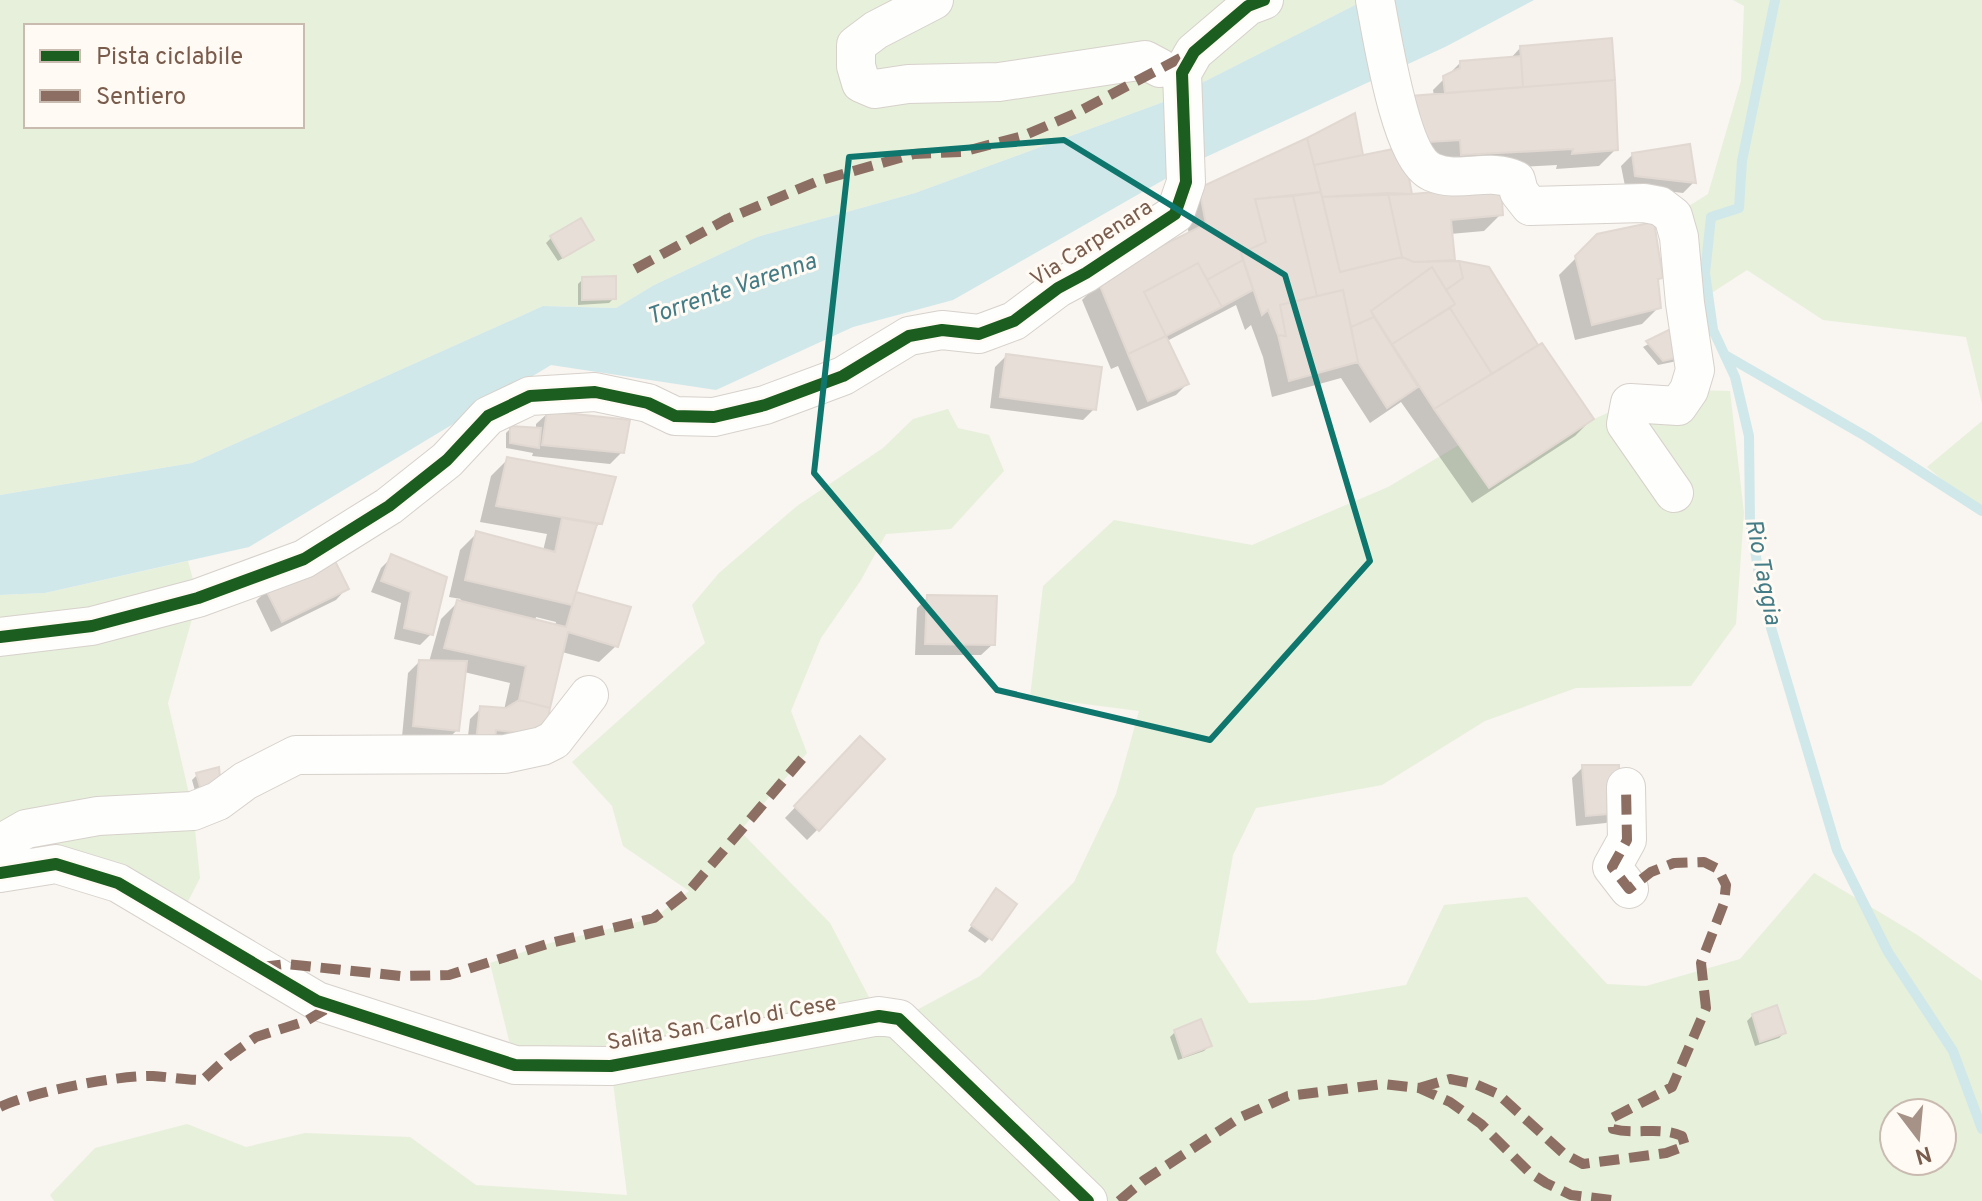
<svg xmlns="http://www.w3.org/2000/svg" width="1982" height="1201" viewBox="0 0 1982 1201" font-family="Overpass,sans-serif">
	<style>
		.green { fill: #e7f0db; fill-rule: evenodd }
		.water { fill: #d0e8ea }
		.shadow { fill: #0003; fill-rule: evenodd }
		.lines { fill: none; stroke-linecap: round; stroke-linejoin: round }
		.stream { stroke: #d0e8ea; stroke-width: 10 }
		.building { fill: #e6ded7; stroke: #e2d8d2; stroke-width: 2 }
		.minor-casing { stroke: #d7d1cb; stroke-width: 40 }
		.minor { stroke: #fefefd; stroke-width: 38 }
		.quiet { stroke: #8d6e63; stroke-width: 10; stroke-dasharray: 20 10; stroke-linecap: butt }
		.cycleway-casing { stroke: #fffaf3; stroke-width: 17 }
		.cycleway { stroke: #1b5e20; stroke-width: 12 }
		.marked { fill: none; stroke: #0f766e; stroke-width: 6; stroke-linejoin: round }
		.labels { text-anchor: middle; dominant-baseline: central; stroke-width: 6; stroke-linejoin: round; paint-order: stroke }
		.street-label { font-size: 22px; fill: #7a5c4d; stroke: #fffaf3 }
		.water-label { font-size: 24px; font-style: italic; fill: #437c86; stroke: #fffaf3 }
	</style>
	<rect width="100%" height="100%" fill="#f9f5f0"/>
	<path class="green" d="M0 0H1365L1166 101 915 193 757 237 654 285 616 308 543 306 192 463 0 495ZM26 26H302V126H26Z
		M1733 0H1982V404L1966 337 1823 320 1747 270 1710 294 1685 303 1673 216 1708 194 1741 81 1744 6Z
		M1689 390 1730 391 1744 513 1736 624 1691 686 1576 688 1485 721 1382 785 1256 808 1233 855 1216 952 1249 1003 1315 1000 1406 985 1444 905 1527 897 1607 984 1646 986 1740 959 1814 873 1916 934 1982 981V1201H54L50 1195 95 1148 187 1124 246 1147 305 1133 410 1137 476 1185 627 1195 611 1066 515 1065 490 963 550 943 654 918 689 891 623 846 612 806 572 762 705 643 692 605 719 573 797 506 883 448 913 419 948 409 958 428 989 435 1004 471 951 529 886 534 861 580 821 638 791 711 807 753 740 831 830 923 879 1016 900 1019 980 976 1074 882 1116 794 1139 711 1030 697 1043 586 1114 520 1252 545 1388 487 1459 445 1490 487 1594 419 1630 403ZM1894 1113H1942V1161H1894Z
		M1982 421V513L1927 467Z
		M188 561 198 598 168 703 193 811 200 878 179 919 118 883 0 873V595L45 593Z"/>
	<path class="water" d="M1365 0H1534L1445 47 1195 162 953 300 853 327 716 390 551 365 249 547 45 593 0 595V495L192 463 543 306 616 308 654 285 757 237 915 193 1166 101Z"/>
	<path class="shadow" d="M1610 40 1616 149 1599 166 1556 169 1557 165 1445 171 1444 156 1403 159 1410 196 1501 214 1484 231 1450 234 1453 262 1488 268 1537 348 1592 419 1575 436 1472 503 1401 402 1370 423 1341 378 1272 397 1263 357 1251 325 1245 330 1236 305 1167 341 1187 384 1176 395 1137 411 1118 366 1111 369 1082 300 1099 283 1189 235 1184 207 1201 190 1353 116 1361 157 1396 150 1434 96 1433 90 1460 63 1510 59 1521 47Z
		M1633 154 1694 182 1683 193 1625 186 1621 166Z
		M1598 236 1661 278 1656 282 1659 307 1642 324 1575 340 1559 275Z
		M551 238 586 244 558 261 546 243Z
		M583 279 614 298 609 303 578 305V284Z
		M1676 329 1677 361 1658 365 1643 347Z
		M1006 356 1094 409 1083 420 990 408 995 367Z
		M548 413 622 452 610 464 532 456 533 453 506 448V433L511 428 536 430V424Z
		M508 459 600 523 593 530 574 593 629 609 616 646 599 662 562 652 543 735 466 753 470 719 481 708 504 710 510 683 464 672 457 730 446 741 402 737 408 673 419 662H429L441 619 461 599 449 597 460 550 477 533 543 551 547 534 480 522 491 476ZM536 617 556 622 555 626 535 621Z
		M392 557 445 579 431 634 420 645 394 639 401 603 371 592 381 568Z
		M347 588 336 600 271 632 256 601 267 590Z
		M928 597 993 644 981 655H915L917 608Z
		M860 739 818 829 807 840 785 818Z
		M1583 767 1618 812 1606 823 1576 826 1572 778Z
		M217 769 197 798 192 780 197 775Z
		M991 896 990 938 985 943 968 931Z
		M1753 1015 1784 1033 1779 1038 1755 1046 1747 1021Z
		M1175 1032 1209 1046 1204 1051 1178 1060 1170 1037Z"/>
	<g class="lines">
		<path class="stream" d="M1775 0 1742 161 1739 208 1711 217 1705 273 1713 330 1735 377 1749 436 1750 521 1764 604 1837 850 1888 952 1953 1051 1982 1129
			M1725 355 1867 437 1982 511"/>
	</g>
	<path class="building" d="M1612 38 1615 80 1523 87 1520 46Z
		M1521 56 1523 87 1445 93 1443 76 1460 68V61Z
		M1615 80 1618 150 1572 154 1573 149 1461 155 1460 140 1413 143 1410 96Z
		M1355 113 1363 155 1314 165 1307 138Z
		M1307 138 1321 192 1255 199 1266 242 1241 253 1243 260 1207 280 1198 263 1144 292 1166 336 1128 354 1098 281 1129 262 1206 224 1199 188Z
		M1690 144 1696 183 1635 176 1632 153Z
		M1403 147 1412 194 1322 197 1314 165Z
		M1501 186 1503 215 1451 220 1455 260 1414 262 1402 257 1388 193 1412 194Z
		M1321 192 1340 272 1402 257 1414 262 1459 261 1463 278 1446 290 1432 267 1371 311 1374 317 1351 327 1343 290 1317 296 1293 196Z
		M1388 193 1402 257 1340 272 1322 197Z
		M1293 196 1317 296 1280 305 1286 336 1278 335 1268 310 1262 315 1241 253 1266 242 1255 199Z
		M581 218 594 240 563 258 550 236Z
		M1654 222 1663 278 1658 279 1661 308 1592 325 1575 256 1597 234Z
		M1243 260 1253 290 1222 307 1207 280Z
		M1459 261 1489 267 1538 345 1492 374 1450 308 1455 304 1446 290 1463 278Z
		M1198 263 1222 307 1166 336 1144 292Z
		M1432 267 1455 304 1392 344 1371 311Z
		M616 276V299L582 300V277Z
		M1343 290 1358 362 1289 381 1278 335 1286 336 1280 305Z
		M1450 308 1492 374 1434 409 1392 344Z
		M1374 317 1418 387 1387 408 1358 362 1351 327Z
		M1677 326 1684 356 1663 361 1646 341Z
		M1166 336 1189 384 1148 401 1128 354Z
		M1542 343 1594 419 1489 488 1434 409Z
		M1006 354 1102 367 1096 410 1000 397Z
		M547 411 630 420 624 453 542 445Z
		M510 426 541 428 539 448 510 443Z
		M507 457 616 477 602 524 496 506Z
		M562 518 597 524 572 605 465 580 476 531 555 552Z
		M391 554 447 577 433 635 404 628 411 592 381 581Z
		M332 555 349 589 282 622 265 588Z
		M576 592 631 607 618 647 568 632 550 708 519 700 526 666 444 648 457 600 566 627Z
		M927 595 997 596 995 645 925 644Z
		M419 660 467 661 459 731 413 726Z
		M519 700 550 708 545 736 496 730 494 745 476 742 480 706 506 708Z
		M860 736 885 759 819 831 794 806Z
		M1582 765H1619L1620 813 1586 816Z
		M219 767 221 788 202 794 196 773Z
		M996 888 1017 904 992 940 971 925Z
		M1777 1005 1786 1033 1760 1042 1752 1014Z
		M1201 1019 1212 1046 1183 1057 1174 1030Z"/>
	<g class="lines">
		<g class="minor-casing">
			<path id="minor" d="M934 0 876 30 856 45V66L861 83 875 89 908 84 999 82 1145 60 1160 68
				M1375 0C1382 35 1400 158 1432 172 1459 184 1489 167 1516 180L1519 192 1530 206 1644 203 1660 206 1673 216 1679 237 1685 303 1695 370 1689 390 1678 406 1630 403 1626 424 1674 493
				M0 637 92 626 198 598 304 559 389 506 447 460 488 416 530 396 595 392 648 403 675 416 714 417 765 405 843 376 909 336 942 330 979 334 1014 321 1058 288 1086 273 1175 214 1186 182 1182 73 1194 52 1248 6 1264 0
				M1626 787 1627 840 1612 867 1629 889
				M0 844 26 829 98 816 193 811 218 801 245 781 296 755 505 754 542 746 554 740 589 695
				M0 873 56 864 118 883 317 1001 515 1065 611 1066 879 1016 899 1019 1088 1201"/>
		</g>
		<use href="#minor" class="minor"/>
		<path class="quiet" d="M635 269 727 219 818 181 914 154 962 152 1023 136 1074 114 1190 53
			M261 967 286 964 401 976 449 975 550 943 654 918 689 891 807 753
			M1419 1088 1450 1079 1475 1084 1498 1094 1563 1153 1583 1164 1666 1153 1685 1146 1682 1136C1660 1126 1636 1135 1613 1129L1612 1118 1672 1087 1706 1008 1701 963 1724 903 1726 885 1718 869 1704 862 1674 863 1651 872 1629 889 1612 867 1627 840 1626 787
			M0 1107C31 1092 118 1075 153 1076 169 1077 186 1080 203 1080L228 1057 256 1037 306 1021 331 1006
			M1119 1201 1143 1181 1239 1118 1288 1096 1383 1084 1419 1088 1450 1102 1481 1124 1529 1172 1546 1183 1571 1195 1619 1201"/>
		<g class="cycleway-casing">
			<path id="cycleway" d="M0 637 92 626 198 598 304 559 389 506 447 460 488 416 530 396 595 392 648 403 675 416 714 417 765 405 843 376 909 336 942 330 979 334 1014 321 1058 288 1086 273 1175 214 1186 182 1182 73 1194 52 1248 6 1264 0
				M0 873 56 864 118 883 317 1001 515 1065 611 1066 879 1016 899 1019 1088 1201"/>
		</g>
		<use href="#cycleway" class="cycleway"/>
	</g>
	<path class="marked" d="M1064 140 1285 275 1370 561 1210 740 997 690 814 473 849 157Z"/>
	<g class="labels">
		<g class="street-label">
			<text transform="translate(1092 244) rotate(-33)">Via Carpenara</text>
			<text transform="translate(722 1024) rotate(-10)">Salita San Carlo di Cese</text>
		</g>
		<g class="water-label">
			<text transform="translate(732 290) rotate(-19)">Torrente Varenna</text>
			<text transform="translate(1762 572) rotate(79)">Rio Taggia</text>
		</g>
	</g>
	<rect x="24" y="24" width="280" height="104" fill="#fffaf3" stroke="#cabbb1" stroke-width="2"/>
	<rect x="40" y="50" width="40" height="12" fill="#1b5e20" stroke="#cabbb1" stroke-width="2"/>
	<text x="96" y="64" font-size="24" fill="#7a5c4d">Pista ciclabile</text>
	<rect x="40" y="90" width="40" height="12" fill="#8d6e63" stroke="#cabbb1" stroke-width="2"/>
	<text x="96" y="104" font-size="24" fill="#7a5c4d">Sentiero</text>
	<g transform="translate(1918 1137) rotate(164)"><circle r="38" fill="#fffaf3" stroke="#cabbb1" stroke-width="2"/>
	<path d="M0-6L14 30L0 20L-14 30Z" fill="#a69286"/>
	<text y="-12" font-size="22" font-weight="bold" text-anchor="middle" fill="#7a5c4d">N</text>
	</g>
</svg>
